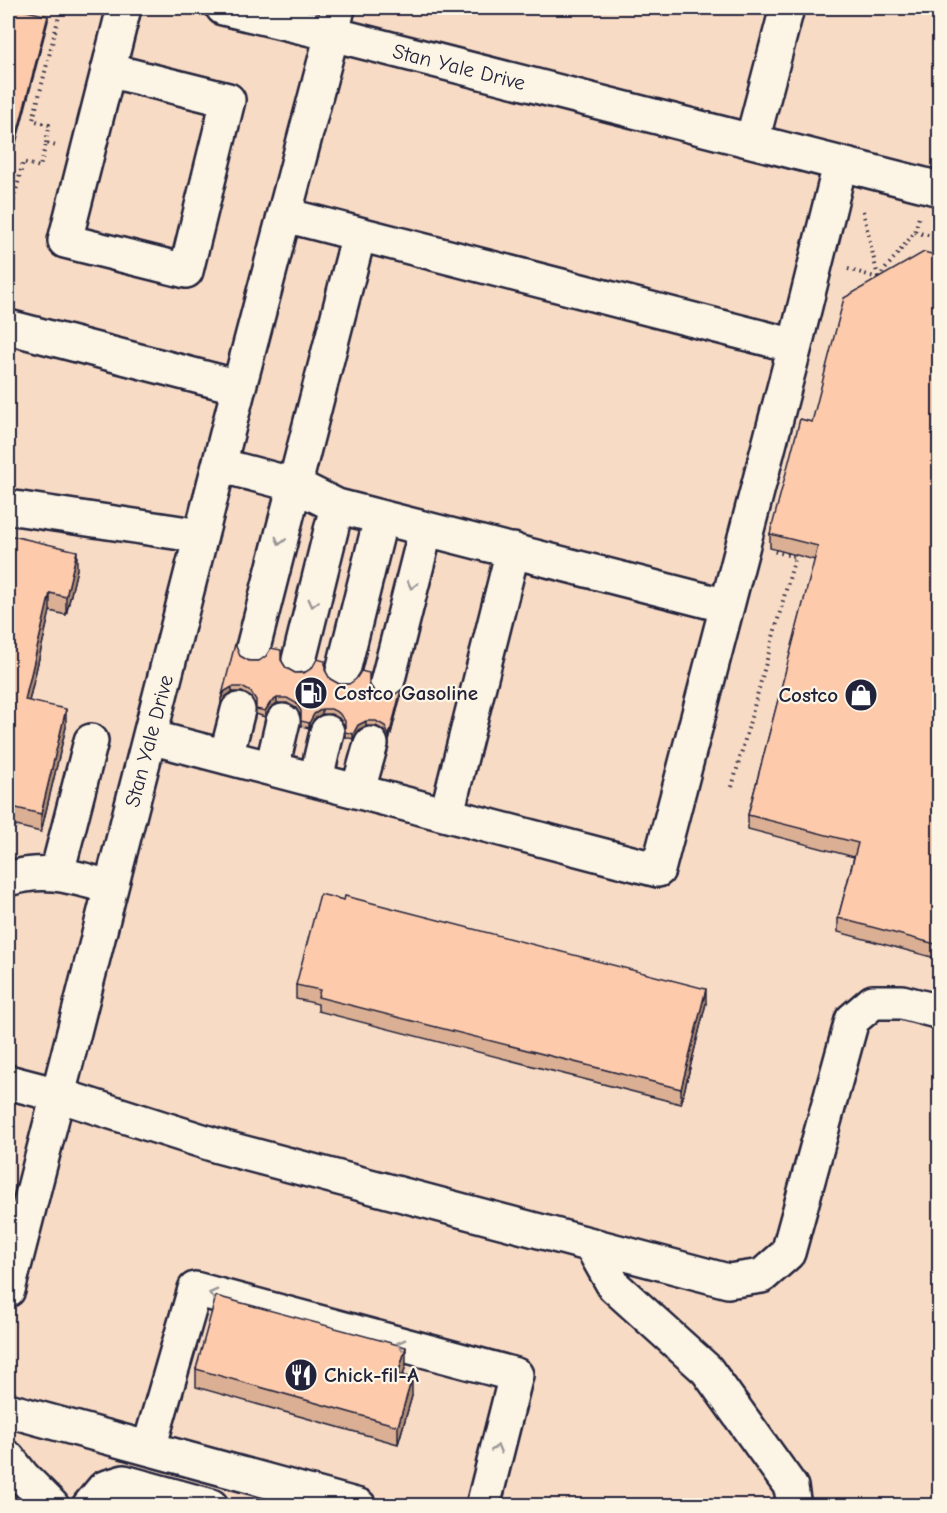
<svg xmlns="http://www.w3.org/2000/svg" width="947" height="1513" viewBox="0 0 947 1513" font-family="'Comic Neue',sans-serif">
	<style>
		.built { fill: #f8dbc5 }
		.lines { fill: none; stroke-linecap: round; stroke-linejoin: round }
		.minor-casing { stroke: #22223b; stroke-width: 38 }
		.path { stroke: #22223b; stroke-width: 4; stroke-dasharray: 1.5 4.5; stroke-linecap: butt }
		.minor { stroke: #fcf5e5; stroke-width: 33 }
		.wall { fill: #daaf94; stroke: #22223b; stroke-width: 1.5 }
		.shaded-wall { fill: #b18e78; stroke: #22223b; stroke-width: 1.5 }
		.building { fill: #fdcbac; stroke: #22223b; stroke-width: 1.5 }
		.oneway { stroke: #9a9698 }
		.labels { text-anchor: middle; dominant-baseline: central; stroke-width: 4.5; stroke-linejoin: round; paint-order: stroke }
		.street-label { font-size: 21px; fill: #22223b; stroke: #fcf5e5 }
		.poi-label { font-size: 21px; font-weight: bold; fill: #22223b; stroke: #fcf5e5; text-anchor: start }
	</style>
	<rect width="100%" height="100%" fill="#fce8d4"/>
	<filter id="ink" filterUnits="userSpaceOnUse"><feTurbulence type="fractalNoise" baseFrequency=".0167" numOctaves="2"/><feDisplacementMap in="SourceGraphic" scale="12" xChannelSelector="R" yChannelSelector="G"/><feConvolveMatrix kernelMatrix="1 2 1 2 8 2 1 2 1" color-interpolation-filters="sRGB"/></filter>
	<g filter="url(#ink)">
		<path class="built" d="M8 8H939V1505H8Z"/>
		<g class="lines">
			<g class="minor-casing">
				<path id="minor" d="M223 8 332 34 338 8
					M108 70 228 100 186 271 65 241 124 8
					M752 141 787 8
					M285 215 795 346
					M8 327 239 387
					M219 465 295 485 337 506 727 606
					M8 507 201 536
					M253 648 359 234
					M299 660 337 506
					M343 671 381 518
					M387 683 426 529
					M150 737 658 870 795 346 840 165
					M226 757 238 710
					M272 768 283 721
					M316 779 327 732
					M358 790 371 744
					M447 813 513 550
					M57 873 91 741
					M8 879C47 867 73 877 110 887
					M8 1082 58 1095 218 1146 728 1281 762 1276 788 1253 852 1020 873 1002H902L940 1012
					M591 1245 614 1286 707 1370 791 1487 794 1506
					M8 1290 239 387 332 34 940 189
					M8 1410 359 1506
					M149 1448 195 1289 516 1375 483 1506
					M8 1458 23 1477 52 1506
					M89 1506 104 1488 124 1482 211 1506"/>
			</g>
			<path class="path" d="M46 143 49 125 33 120 61 8
				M863 211 878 277
				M8 224 23 162 40 167 46 143 56 146
				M915 232 940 238
				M848 269 878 278
				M878 278 915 232 919 217
				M732 787 795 557 773 551"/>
			<use href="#minor" class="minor"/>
		</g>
		<path class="wall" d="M939 256V959L838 932V918L854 857 748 829V815L815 560 770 548V534L812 422Z
			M8 535 77 569 66 615 50 611 29 701 66 727 41 832 8 824Z
			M240 656 249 661 281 660 286 668 295 673 325 670 330 679 339 684H369L374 691 382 696 401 695 389 741 385 731 376 726H366L358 730 353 739 345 737V726L339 718 331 714H322L314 719 309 728 301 726V716L296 708 287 703H277L270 708 265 717 256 714V706L251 697 242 692H232L225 697 221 704Z
			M296 985 706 1003 681 1104 318 1011V1004L296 999Z
			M406 1365 403 1375 412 1396 398 1444 196 1387V1369Z"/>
		<path class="shaded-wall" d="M48 16V21L8 174V169Z
			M77 551V569L66 615V597Z
			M50 593V611L25 718V700Z
			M232 687V692L225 697 221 704V699L225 691Z
			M401 690V695L389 741V736Z
			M277 698V703L270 708 265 717V711L270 703Z
			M66 709V727L41 832V814Z
			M322 709V714L314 719 309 728V723L314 714Z
			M366 721V726L358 730 353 739V734L358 725Z
			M706 989V1003L681 1104V1089Z
			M406 1347V1365L398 1392V1374Z
			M412 1378V1396L398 1444V1426Z"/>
		<path class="building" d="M8 8H14L48 16 8 169Z
			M924 252 939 256V945L838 918 858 843 748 815 818 546 770 534 800 419 812 422 844 298Z
			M8 535 77 551 66 597 50 593 25 700 66 709 41 814 8 806Z
			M235 644 240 656 249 661H259L266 656 271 648 281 650V660L286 668 295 673H304L312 668 317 659 325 661V670L330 679 339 684H349L356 679 361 671 369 673V684L374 691 382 696H393L401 690 389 736 385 726 376 721H366L358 725 353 734 345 732V721L339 713 331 709H322L314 714 309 723 301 721V711L296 703 287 698H277L270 703 265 711 256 709V700L251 692 242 687H232L225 691 221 699Z
			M320 894 344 900 345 896 706 989 681 1089 318 997 320 990 296 985Z
			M216 1296 406 1347 398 1374 412 1378 398 1426 196 1369Z
			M8 1494 14 1499 12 1500 19 1506H8Z"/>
		<defs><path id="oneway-chevron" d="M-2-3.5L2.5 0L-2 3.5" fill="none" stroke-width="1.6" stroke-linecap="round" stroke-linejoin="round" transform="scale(1.5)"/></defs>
		<g class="oneway">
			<use href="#oneway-chevron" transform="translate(280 541) rotate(104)"/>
			<use href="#oneway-chevron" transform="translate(412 585) rotate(104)"/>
			<use href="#oneway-chevron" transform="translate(313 603) rotate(104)"/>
			<use href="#oneway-chevron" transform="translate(213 1294) rotate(-165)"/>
			<use href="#oneway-chevron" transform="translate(401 1344) rotate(-165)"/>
			<use href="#oneway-chevron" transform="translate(497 1449) rotate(-75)"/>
		</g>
	</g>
	<defs>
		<g id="fuel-disc" transform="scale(1.725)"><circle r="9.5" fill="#22223b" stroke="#fcf5e5"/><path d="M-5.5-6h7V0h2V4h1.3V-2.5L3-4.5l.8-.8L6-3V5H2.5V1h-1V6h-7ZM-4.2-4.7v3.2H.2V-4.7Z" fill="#fff"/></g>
		<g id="shop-disc" transform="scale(1.725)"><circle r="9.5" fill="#22223b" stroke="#fcf5e5"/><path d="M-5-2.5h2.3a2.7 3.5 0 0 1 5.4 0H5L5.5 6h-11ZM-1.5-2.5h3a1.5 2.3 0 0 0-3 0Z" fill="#fff"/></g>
		<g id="restaurant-disc" transform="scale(1.725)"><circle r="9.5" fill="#22223b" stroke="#fcf5e5"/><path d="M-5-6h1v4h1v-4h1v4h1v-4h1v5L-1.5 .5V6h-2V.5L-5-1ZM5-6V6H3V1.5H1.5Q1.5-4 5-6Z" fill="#fff"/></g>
	</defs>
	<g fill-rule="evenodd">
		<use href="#fuel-disc" x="311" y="693"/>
		<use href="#shop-disc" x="861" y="695"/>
		<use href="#restaurant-disc" x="301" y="1375"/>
	</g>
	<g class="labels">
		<g class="street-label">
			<text transform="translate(459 67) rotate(14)">Stan Yale Drive</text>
			<text transform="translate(149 741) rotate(-75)">Stan Yale Drive</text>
		</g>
		<g class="poi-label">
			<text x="334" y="693">Costco Gasoline</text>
			<text x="838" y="695" text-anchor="end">Costco</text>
			<text x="324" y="1375">Chick-fil-A</text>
		</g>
	</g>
	<rect width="947" height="1513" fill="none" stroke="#fcf5e5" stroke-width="30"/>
	<rect x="15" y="15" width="917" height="1483" fill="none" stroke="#22223b" stroke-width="2" filter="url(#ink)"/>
</svg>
